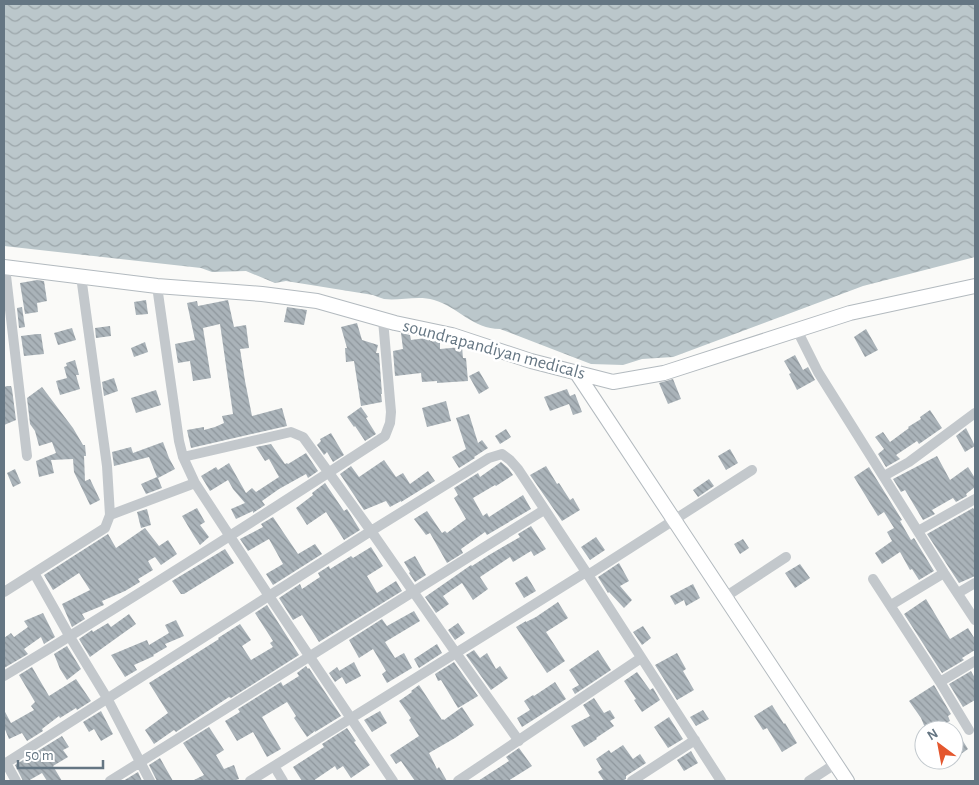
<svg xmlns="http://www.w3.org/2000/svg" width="979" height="785" viewBox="0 0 979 785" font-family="'Alegreya Sans',sans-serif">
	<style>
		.water { fill: url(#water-waves) }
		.building { fill: url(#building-back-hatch) }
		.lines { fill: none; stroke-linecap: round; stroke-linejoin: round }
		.secondary-casing { stroke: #b3babf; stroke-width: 16 }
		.street { stroke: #c3c8cc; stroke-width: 10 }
		.secondary { stroke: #fff; stroke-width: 14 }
		.labels { text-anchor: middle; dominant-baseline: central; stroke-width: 5; stroke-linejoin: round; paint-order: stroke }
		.street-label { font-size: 18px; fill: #657683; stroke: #fff }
	</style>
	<defs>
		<pattern id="water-waves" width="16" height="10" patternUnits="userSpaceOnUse" patternTransform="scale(1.25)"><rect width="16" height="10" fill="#bbc7cb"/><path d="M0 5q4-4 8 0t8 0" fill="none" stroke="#9ca6aa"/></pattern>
		<pattern id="building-back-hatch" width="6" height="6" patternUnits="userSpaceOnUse" patternTransform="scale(1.25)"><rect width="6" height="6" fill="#aab3b9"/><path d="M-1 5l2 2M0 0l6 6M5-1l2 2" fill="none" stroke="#8e969c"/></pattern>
	</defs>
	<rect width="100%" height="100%" fill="#fafaf8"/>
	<path class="water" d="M4 4H975V257L863 286 673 357 642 359 623 365 591 364 500 329C473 329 458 307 434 300 418 295 400 301 384 299 380 298 376 296 373 295L286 281 275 283 246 271 212 272 201 268 4 246Z"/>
	<path class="building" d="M37 280 44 281 47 301 37 303 38 312 25 314 20 283Z
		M146 300 148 314 136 315 134 302Z
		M228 300 234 327 246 325 249 348 240 349 245 381 252 416 282 408 287 426 191 448 187 430 204 427V430L215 427 224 423 222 416 233 414 220 324 203 328 211 378 193 381 190 361 178 363 175 344 195 340 187 303 197 301 198 306Z
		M22 307 25 327 19 328 17 308Z
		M287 307 307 310 304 325 284 322Z
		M357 323 362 340 378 345 376 353H379L382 394H381L382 402 361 406 354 361 346 362 345 348H347L341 327Z
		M110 326 111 336 96 338 95 328Z
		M72 328 76 340 58 345 54 333Z
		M866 329 878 350 865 357 854 337Z
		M401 333 410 335 411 340 426 338 440 341V349L462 347 463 358H466L468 381 437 383V381L422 382 421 373 395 376 393 351 403 349Z
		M37 334H41L44 354 24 356 21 336Z
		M145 342 148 352 134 357 131 348Z
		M795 355 803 370 808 367 815 380 797 390 789 374 791 373 784 361Z
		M75 360 79 375H76L80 389 60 395 56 381 67 378 64 367 67 366 66 363Z
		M479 371 489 388 479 394 469 376Z
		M114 378 118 391 104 396 102 382Z
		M673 379 681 399 668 404 659 383Z
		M7 386H11L12 389 16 420 4 425V387Z
		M42 387 73 428 83 445H85L86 456H84L85 481 90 479 100 500 90 505 74 472 73 459 51 460 54 473 39 477 36 461 56 453 52 442 39 446 35 431 30 424 27 398Z
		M567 389 570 396 575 394 582 412 573 415 569 404 550 411 544 397Z
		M156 390 161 405 136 413 131 398Z
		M446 401 451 421 427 427 422 408Z
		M361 407 368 417 366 418 376 434 365 441 355 426 354 427 347 417Z
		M930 410 942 428 919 444 917 441 896 455 900 459 886 467 878 454 884 449 875 437 883 432 890 442 909 428 908 427 921 419 920 417Z
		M469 414 478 443 482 440 488 448 474 457 475 458 459 468 452 457 466 449 456 418Z
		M966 428 975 446 965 452 956 436Z
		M506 429 511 437 500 444 495 436Z
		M331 433 344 455 333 462 327 452 324 455 317 445 321 441 320 439Z
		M163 442 169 458 175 469 158 478 162 488 146 494 141 484 157 477 149 457 114 466 112 452 131 447 133 453Z
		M271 444 285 464 287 463 288 464 306 453 318 471 308 478 306 474 279 489 262 501 265 505 253 513V511L236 519 231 509 245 503 233 489 228 480 210 491 201 476 216 467 218 470 229 463 246 493 252 488 256 492 279 477 269 459 265 461 256 447Z
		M730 449 738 463 726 470 718 456Z
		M937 456 950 480 968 467 975 478V487L966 494 967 496 956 502 953 498 932 510 935 514 923 520 905 490 901 492 893 479Z
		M384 460 396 477 403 473 410 484 428 471 435 481 401 502V501L390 507 386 501 364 510 340 474 351 466 359 477Z
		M501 462 508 468 513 475 496 486 495 485 473 498 483 516 487 513 489 517 523 495 531 509 487 535 485 532 461 549 463 553 447 563 430 533 426 535 414 519 427 511 442 533 445 531 447 533 466 519 454 498 458 495 454 488 478 473 480 477Z
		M546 466 557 484 559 483 570 500 573 498 580 510 562 521 530 475Z
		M869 467 902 520 900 521 911 540 914 538 934 571 919 580 912 569 910 570 900 552 882 564 875 553 892 541 887 532 894 528 884 512 878 516 854 477Z
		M15 469 21 483 13 487 7 473Z
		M709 479 714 486 698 497 693 490Z
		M325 483 344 511 347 509 360 530 344 540 326 512 307 525 296 508 313 495 312 493Z
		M197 508 205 522 200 525 209 537 200 545 194 536 182 516Z
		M973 508 975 511V576L959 583 927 534Z
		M147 509 151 525 141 528 137 512Z
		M273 517 298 554 315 544 322 554 273 585 266 574 283 564 269 539 248 551 240 539 263 527 261 524Z
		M531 526 546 549 534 556 531 551 513 562 510 557 480 577 488 589 473 600 462 583 443 596 449 604 436 613 425 597 471 565 472 566 489 555 520 537 518 534Z
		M145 528 159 546 168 540 177 554 161 565 155 557 148 561 153 570 138 579 140 582 125 591 102 601 104 605 82 614 85 619 72 627 62 604 90 590 79 573 53 590 44 575 108 534 116 548Z
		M596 537 605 550 590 560 581 547Z
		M743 539 749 548 740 554 734 544Z
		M371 547 383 566 367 576 377 593 396 581 402 591 319 642 302 615 293 620 279 598 300 584 302 589 320 577 318 573 329 566 330 569 351 556 353 558Z
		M225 549 234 563 184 594H181L172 581Z
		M415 556 426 575 415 582 409 573 410 572 404 562Z
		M619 563 629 581 620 586 632 600 624 608 609 592 608 593 598 577Z
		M800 564 810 578 795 588 785 573Z
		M527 576 536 591 524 598 515 583Z
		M693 584 700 598 686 606 684 600 675 605 670 596Z
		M926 599 950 639 968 628 975 639V650L962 658 964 660 942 673 904 614Z
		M558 602 568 618 546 632 565 661 547 673 516 627 526 621V622L536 617Z
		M267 605 299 655 231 698 229 697 176 732 174 730 154 744 145 730 168 713 149 683 219 639 218 638 240 624 251 640 242 646 251 660 273 647 270 643 273 641 255 613Z
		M414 611 420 621 385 642 395 658 404 653 412 668 387 683 382 674 386 671 373 649 359 658 349 640 382 619 387 626Z
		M43 613 55 637 44 644 41 637 24 649 28 654 4 668V638L11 633 14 637 28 627 24 621Z
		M129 614 136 624 90 657 79 639 92 630 93 632 108 623 111 627Z
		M176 620 184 636 165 644 167 647 153 655 154 656 134 665 137 670 125 677 111 655 147 640 149 645 169 633 165 625Z
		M458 623 465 633 455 640 448 630Z
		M643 626 651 638 642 645 633 632Z
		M437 644 442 653 419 668 414 659Z
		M67 646 81 669 67 680 60 669 54 654Z
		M474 650 480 658 487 653 496 669 500 666 508 678 491 690 466 655Z
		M598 650 611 670 575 694 572 689 579 685 569 670Z
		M677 653 686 669 683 671 694 690 677 700 655 665Z
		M354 662 361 676 346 684 342 677 335 682 329 673 337 667 340 672 339 671Z
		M454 662 478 696 458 708 441 680 438 681 435 674Z
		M306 666 308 669 309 668 341 716 315 732V731L307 737 294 718 296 716 287 702 262 717 281 749 267 757 253 732 237 741 225 721 240 712 238 709 281 682 283 686 299 676 297 673Z
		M32 667 49 696 76 679 91 701 77 710 76 708 60 718 59 716 42 729 43 731 27 741 22 733 9 739 4 727V710L11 723 34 710 31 706 35 702 19 675Z
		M971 671 975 678V700L963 707 949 684Z
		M637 672 650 690 653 688 660 700 642 712 634 700 636 699 624 681Z
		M555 682 566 699 522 727 517 718 530 710 524 701 533 695 534 696Z
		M419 685 442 720 443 719 444 720 462 707 474 725 455 738 429 753 437 769 439 767 447 781H415L401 761 396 764 390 755 419 736 409 720 411 718 399 701 412 692 411 691Z
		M934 685 951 714 948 716 950 721 933 730H926L921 718 909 701Z
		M594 698 604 713 610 710 615 718 610 721 614 726 596 738 597 739 584 747 571 726 590 716 583 705Z
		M772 705 784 724 785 723 797 743 782 752 767 728 763 730 754 716Z
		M703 710 709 719 696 726 690 717Z
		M101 711 113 734 101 741 94 729 89 732 83 722Z
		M380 711 387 723 372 732 364 720Z
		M669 717 683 739 668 748 654 727Z
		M209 727 224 750 216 755 224 769 234 765 239 779 233 781H192L204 775 183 743Z
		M347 728 356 741 354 742 370 765 351 778 343 766 337 770 335 766 313 781H302L293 767 324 747 322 744Z
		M62 736 69 747 63 750 68 757 53 766 62 781H47L42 773 28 781H23L15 765Z
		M961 738 968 749 954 759V742Z
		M623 745 633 759 640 754 646 763 626 776V779L622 781H604L598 772 602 769 596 759 609 750 611 753Z
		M519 748 532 766 508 781H478L509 761 506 757Z
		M691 751 698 763 684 771 677 760Z
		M160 758 173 781H157L149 765Z
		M138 772 142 781H123Z"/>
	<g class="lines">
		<g class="secondary-casing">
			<path id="secondary" d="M4 267 157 286 262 294 317 301 395 323 452 335 531 361 613 382 664 373 850 313 975 286
				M576 372 847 781"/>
		</g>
		<path class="street" d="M5 267 27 456
			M157 286 179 441 183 457 195 483 269 596 393 781
			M797 330 818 372 944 573 975 620
			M183 457 291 432 303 437 371 531 456 653 519 741
			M884 476 909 462 975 413
			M110 515 195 483
			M918 531 975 499
			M34 573 70 637 107 698 150 781
			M588 575 752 470
			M873 579 940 682 969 730
			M4 592 105 528 110 515 107 466 81 276
			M958 593 975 583
			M725 597 786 557
			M891 605 944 573
			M4 676C133 599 259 518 385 436L390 423 391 412 383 320
			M940 682 975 661
			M274 766 283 781
			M16 781 6 763 371 531 489 458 502 454 510 460 518 469 588 575 721 781
			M110 781 544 510
			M250 781 586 572
			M458 781 641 658
			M632 781 695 740
			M809 781 835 764"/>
		<use href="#secondary" class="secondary"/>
	</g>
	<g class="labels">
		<g class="street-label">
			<text transform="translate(494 350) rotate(15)">soundrapandiyan medicals</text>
		</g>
	</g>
	<rect width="979" height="785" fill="none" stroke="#657683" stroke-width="10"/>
	<g transform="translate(939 745) rotate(328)"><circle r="24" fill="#ffffff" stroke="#c1c8cd"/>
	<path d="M0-4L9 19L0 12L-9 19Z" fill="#e4572e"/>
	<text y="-8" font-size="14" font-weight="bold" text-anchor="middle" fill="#657683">N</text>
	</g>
	<path d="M18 760v8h85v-8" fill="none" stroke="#657683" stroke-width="2.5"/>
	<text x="25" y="760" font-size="15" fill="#657683" stroke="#ffffff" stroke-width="4" paint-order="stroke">50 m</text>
</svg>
